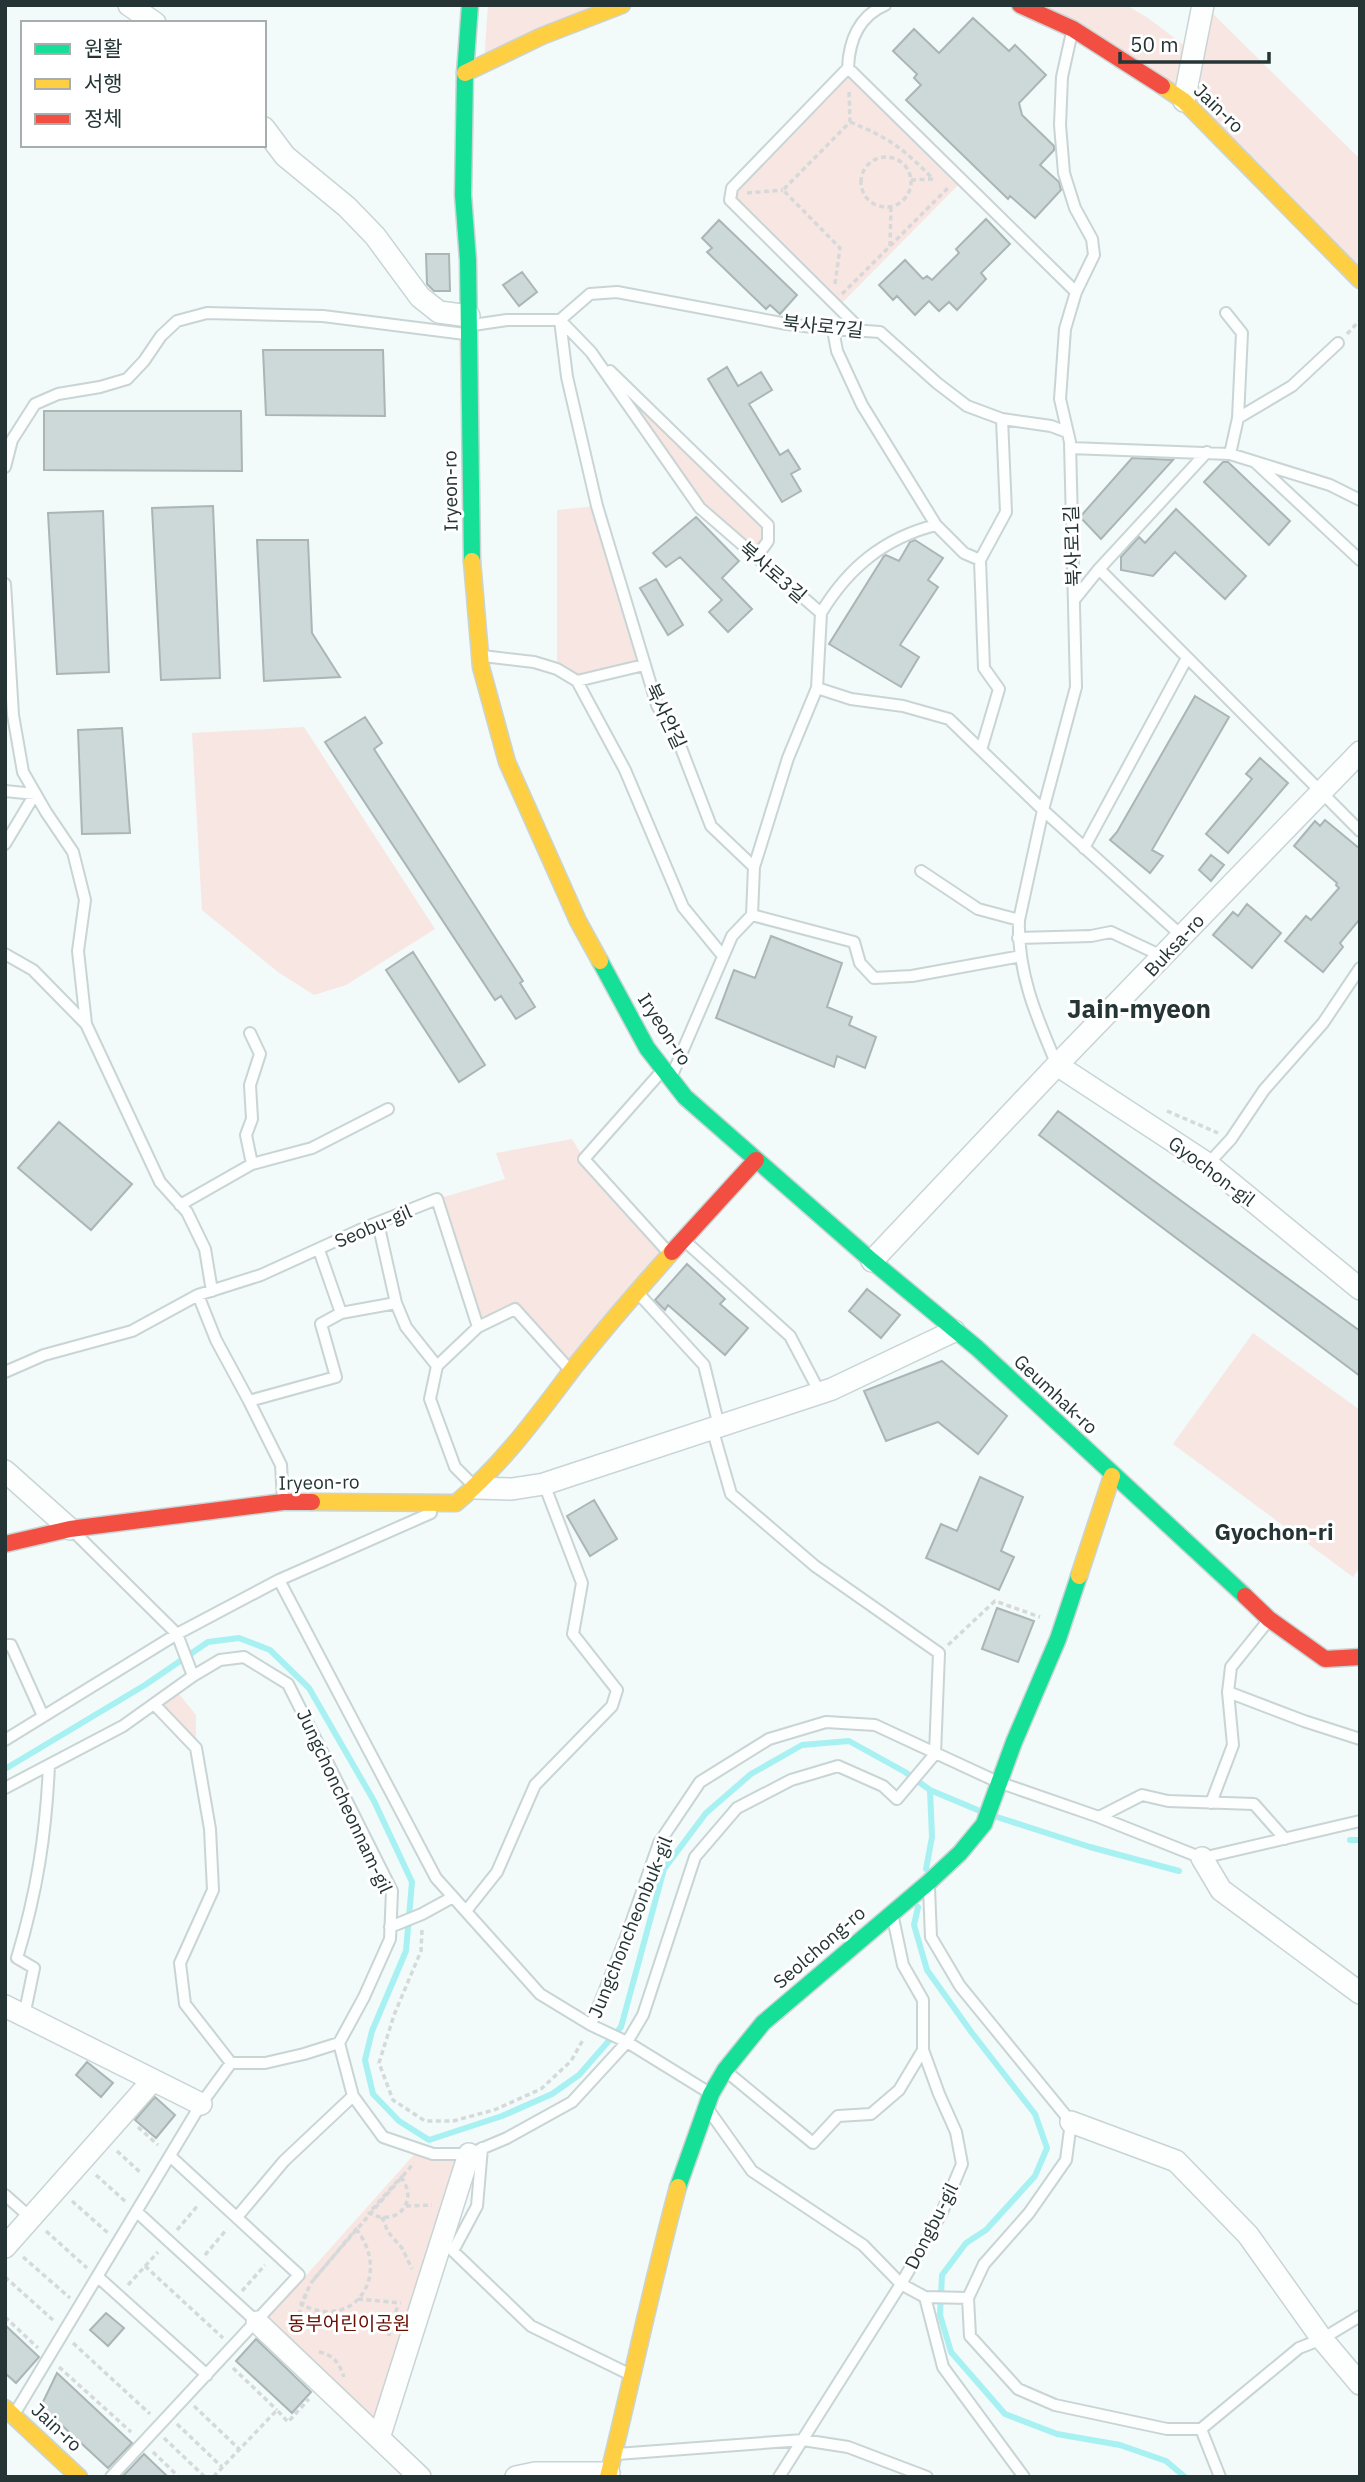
<svg xmlns="http://www.w3.org/2000/svg" width="1365" height="2482" viewBox="0 0 1365 2482" font-family="'IBM Plex Sans','Noto Sans KR',sans-serif">
	<style>
		.green { fill: #f8e6e2 }
		.lines { fill: none; stroke-linecap: round; stroke-linejoin: round }
		.stream { stroke: #a8f1f3; stroke-width: 6 }
		.building { fill: #cdd8d8; stroke: #aab5b5; stroke-width: 2 }
		.lane-casing { stroke: #c9d4d4; stroke-width: 14 }
		.street-casing { stroke: #c9d4d4; stroke-width: 24 }
		.fast-casing { stroke: #c9d4d4; stroke-width: 19 }
		.slow-casing { stroke: #c9d4d4; stroke-width: 19 }
		.jam-casing { stroke: #c9d4d4; stroke-width: 19 }
		.path { stroke: #d5d9d9; stroke-width: 3.5; stroke-dasharray: 5 3.5; stroke-linecap: butt }
		.lane { stroke: #fdfefe; stroke-width: 10 }
		.street { stroke: #fdfefe; stroke-width: 21 }
		.fast { stroke: #16e098; stroke-width: 16 }
		.slow { stroke: #ffcf43; stroke-width: 16 }
		.jam { stroke: #f24e42; stroke-width: 16 }
		.labels { text-anchor: middle; dominant-baseline: central; stroke-width: 6; stroke-linejoin: round; paint-order: stroke }
		.street-label { font-size: 19px; fill: #253535; stroke: #fff }
		.park-label { font-size: 19px; fill: #670d01; stroke: #fff }
		.quarter-label { font-size: 23px; font-weight: bold; fill: #253535; stroke: #fff }
		.district-label { font-size: 26px; font-weight: bold; fill: #253535; stroke: #fff }
	</style>
	<rect width="100%" height="100%" fill="#f2fafa"/>
	<path class="green" d="M488 5H622L484 64Z
		M1020 5H1126L1148 18 1193 52 1204 5 1360 159V276L1184 101Z
		M848 68 962 181 838 307 730 200 732 188Z
		M591 352 768 525 757 556 717 524Z
		M597 506 644 665 577 681 557 669V510Z
		M304 727 435 929 346 985 314 995 278 972 202 910 192 733Z
		M572 1139 584 1159 670 1254 571 1371 515 1309 478 1327 437 1199 505 1179 496 1153Z
		M1253 1333 1360 1410V1567L1353 1577 1173 1444Z
		M175 1689 196 1715V1748L154 1704Z
		M419 2149 469 2154 379 2438 261 2326Z"/>
	<g class="lines">
		<path class="stream" d="M5 1769 145 1685 208 1642 239 1638 270 1650 309 1688 374 1801 412 1882 406 1951 372 2031 365 2060 373 2094 399 2121 429 2140 502 2116 552 2094 579 2075 621 2027 664 1869 706 1813 751 1774 802 1745 849 1741 905 1772 930 1790 932 1837 926 1869
			M930 1790 980 1811
			M997 1817 1090 1847 1179 1871
			M1350 1840H1360
			M918 1907 914 1925 927 1970 972 2033 1035 2114 1047 2148 1035 2176 986 2230 966 2243 942 2275 940 2315 951 2352 1005 2414 1057 2434 1120 2445 1166 2461 1185 2477"/>
	</g>
	<path class="building" d="M973 18 1009 51 1015 45 1046 75 1019 103 1022 115 1054 146V150L1040 165 1059 182 1061 190 1035 218 1010 196 1008 199 906 100 921 85 914 78 917 74 893 51 914 29 939 53Z
		M986 219 1010 244 981 273 986 279 957 310 949 302 939 311 929 301 915 315 897 296 893 300 879 285 905 260 923 279 927 276 932 280 959 253 956 249Z
		M719 220 797 295 780 314 770 305 766 309 707 252 712 248 702 238Z
		M426 254H449L450 291H434L427 284Z
		M522 272 537 292 519 306 503 285Z
		M263 350H383L385 416 266 415Z
		M727 367 738 386 761 372 772 390 749 404 780 455 788 450 800 469 791 474 801 491 782 502 708 379Z
		M44 411H241L242 471 44 470Z
		M1132 458 1173 460 1101 539 1080 517Z
		M1223 462H1228L1290 521 1269 545 1204 482Z
		M213 506 220 678 161 680 152 508Z
		M1176 509 1246 576 1225 599 1175 552 1153 576 1121 570V557L1139 537 1145 543Z
		M103 511 109 672 57 674 48 513Z
		M696 517 739 561 722 578 752 609 728 632 709 612 722 600 680 557 666 567 653 553Z
		M257 540H308L312 633 340 677 264 681Z
		M915 540 943 558 928 580 938 587 900 645 919 657 901 687 829 644 884 556 886 555 899 561 910 542Z
		M656 579 683 625 668 635 640 588Z
		M1195 696 1229 717 1152 850 1163 856 1150 873 1110 840 1117 832Z
		M365 717 382 743 374 749 523 981 520 983 535 1007 516 1019 501 996 495 1000 325 742Z
		M122 728 130 833 82 834 78 730Z
		M1260 758 1288 783 1228 853 1206 834 1252 779 1246 774Z
		M1325 820 1360 849V919L1340 943 1343 947 1323 972 1285 941 1306 916 1311 920 1339 888 1336 885 1337 883 1294 846 1315 821 1320 826Z
		M1211 855 1224 865 1211 881 1199 870Z
		M1247 904 1281 933 1252 968 1213 935 1233 912 1238 916Z
		M771 936 842 963 827 1007 852 1017 849 1025 876 1037 865 1068 837 1056 834 1067 716 1018 734 970 755 978Z
		M413 952 485 1065 459 1082 386 970Z
		M1058 1111 1360 1331V1376L1039 1135Z
		M59 1122 132 1184 91 1230 18 1168Z
		M687 1264 725 1299 720 1304 748 1328 725 1355 668 1305 665 1310 655 1300Z
		M867 1289 900 1315 881 1338 849 1311Z
		M942 1361 1007 1416 978 1454 938 1422 886 1441 864 1391Z
		M980 1477 1023 1497 1001 1551 1014 1557 999 1590 926 1558 941 1524 957 1531Z
		M594 1500 617 1539 590 1556 567 1516Z
		M997 1608 1034 1621 1018 1662 982 1649Z
		M87 2062 113 2083 101 2097 76 2075Z
		M155 2097 175 2115 156 2138 135 2120Z
		M106 2313 124 2328 108 2346 90 2330Z
		M5 2325 39 2357 16 2383 5 2373Z
		M256 2339 311 2392 292 2413 236 2361Z
		M57 2373 132 2443 108 2468 41 2406Z
		M144 2454 168 2477H122Z"/>
	<g class="lines">
		<g class="lane-casing">
			<path id="lane" d="M848 68C849 41 859 16 885 5
				M1226 313 1242 333 1238 418 1230 454
				M560 320 567 377 597 506 657 705 681 748 711 826 754 867
				M560 320 590 294 617 292 787 324 821 328 880 332 937 383 967 406 1002 419 1051 426 1067 432
				M473 325 507 320H560L591 352 700 508 821 613 817 688 851 699 903 706 949 719 1043 810 1182 936
				M860 329 730 200 732 188 848 68 1076 292
				M833 330 837 351 862 405 936 525
				M610 371 768 525V541L757 556
				M1238 418 1292 386 1338 343
				M1070 448 1230 454 1330 485 1360 500
				M1255 462 1360 560
				M5 467 12 440 35 404 58 394 100 387 127 379 144 361 161 336 177 321 207 313 323 316 465 334
				M980 560 984 668 999 689 981 750
				M1099 569 1360 831
				M5 584 13 715 23 772 46 812 73 852 85 900 78 951 86 1024 160 1182 187 1212 205 1249 212 1291
				M1074 600 1099 569 1207 452
				M821 613C848 568 884 538 936 525L964 553 980 560 1006 512 1002 419
				M483 656 534 662 557 669 577 681 625 770 683 907 723 956
				M577 681 644 665
				M5 791 35 794 5 844
				M1084 848 1187 658
				M921 871 978 909 1019 920
				M752 915 854 942 860 963 874 978 912 976 1021 956
				M1018 938 1091 936 1111 932 1164 957
				M5 954 33 970 86 1024
				M250 1033 260 1054 250 1085 252 1119 246 1135 252 1164
				M1057 1065C1037 1018 1017 973 1019 920L1043 810 1076 687 1070 442 1060 399 1065 329 1076 292 1094 255 1092 239 1075 208 1064 173 1060 125 1062 77 1072 32
				M661 1072 584 1159 669 1253
				M673 1073 732 936 752 915 754 867 788 758 817 688
				M1208 1164 1231 1139 1264 1090 1323 1023 1360 968
				M180 1205 252 1164 312 1148 388 1109
				M378 1223 396 1303 406 1327 437 1366
				M686 1242 790 1336 820 1393
				M638 1293 704 1365 719 1426
				M198 1295 216 1340 249 1401 281 1465 283 1499
				M341 1313 396 1303
				M478 1327 515 1309 570 1370
				M5 1372 44 1355 132 1331 198 1295 261 1275 364 1228 437 1199 478 1327 437 1366 430 1399 455 1467 472 1484
				M249 1401 336 1377 321 1324 341 1313 319 1250
				M75 1533 177 1634 279 1580 431 1513
				M279 1580 436 1878 540 1994 591 2025 627 2042 708 2092
				M5 1645H11L43 1716
				M1228 1692 1231 1667 1268 1621
				M5 1740 177 1634 193 1676
				M5 1788 123 1726 193 1676 220 1660 244 1657 288 1684 392 1891 390 1939 364 1997 339 2043 353 2096 383 2137 433 2154H469L507 2138 572 2102 627 2042 643 2015 695 1857 737 1808 791 1780 838 1766 883 1786 897 1799 935 1754 939 1653 815 1566 731 1494 712 1428
				M1211 1803 1233 1745 1228 1692 1304 1721 1360 1739
				M1099 1817 1142 1795 1168 1801 1254 1804 1285 1839
				M929 1888 931 1937 960 1986 1071 2122 1066 2160 1029 2213 984 2264 968 2298 970 2336 1018 2389 1055 2405 1167 2429H1201L1220 2477
				M466 1911 497 1872 535 1785 612 1706 617 1690 573 1634 582 1583 544 1484
				M390 1927 422 1914 453 1897
				M24 2016 34 1968 17 1958C37 1892 46 1834 49 1765
				M591 2025 628 1932 659 1843 700 1782 769 1739 826 1722 875 1725 998 1782 1099 1817 1202 1858 1360 1821
				M231 2063H265L304 2054 339 2043
				M727 2072 813 2143 838 2116 871 2114 899 2090 923 2050
				M710 2112 752 2171 863 2245 901 2284 925 2297 968 2298
				M482 2148 477 2206 453 2251 531 2326 629 2374
				M5 2195 31 2218
				M137 2212 257 2322
				M237 2217 284 2161 353 2096
				M98 2277 207 2375
				M925 2297 943 2367 1024 2477
				M15 2413 201 2104 231 2063 185 2004 180 1963 213 1890 210 1829 196 1748 154 1704
				M1201 2429 1299 2348 1322 2339 1360 2316
				M617 2454 803 2440 848 2447 927 2477
				M111 2477 299 2275 170 2156
				M779 2477 901 2284 942 2212 962 2164 956 2132 939 2094 923 2050V2000L903 1965 893 1918"/>
		</g>
		<g class="street-casing">
			<path id="street" d="M129 5 155 23
				M1184 101 1203 5
				M264 128 285 156 347 207 375 236 420 297 439 312 469 316
				M1057 1065 1208 1164 1360 1289
				M872 1261 1057 1065 1360 752
				M5 1471 70 1529
				M476 1488 512 1489 544 1484 832 1389 954 1331
				M1202 1858 1221 1890 1360 1993
				M5 2006 201 2104
				M1071 2122 1176 2161 1248 2235 1322 2339 1360 2384
				M5 2247 153 2080
				M257 2322 420 2477
				M379 2438 469 2154
				M516 2477 535 2473H609"/>
		</g>
		<g class="fast-casing">
			<path id="fast" d="M470 5 465 73 463 195 468 260 472 561
				M600 961 647 1048 685 1097 872 1261 977 1348 1245 1596
				M678 2187 711 2094 725 2070 763 2023 929 1882 960 1853 984 1824 1014 1742 1058 1639 1079 1576"/>
		</g>
		<g class="slow-casing">
			<path id="slow" d="M465 73 542 36 622 5
				M1162 86 1184 101 1360 280
				M472 561 481 667 507 762 578 921 600 961
				M312 1502 456 1503C503 1464 538 1415 575 1366 606 1327 639 1289 672 1252
				M1079 1576 1112 1476
				M5 2408 79 2477
				M608 2477C632 2380 652 2283 678 2187"/>
		</g>
		<g class="jam-casing">
			<path id="jam" d="M1020 5 1073 29 1162 86
				M672 1252 756 1160
				M5 1544 70 1529 283 1502H312
				M1245 1596 1269 1619 1325 1659 1360 1657"/>
		</g>
		<path class="path" d="M850 122C889 138 903 148 933 179
			M861 182a25 25 0 1 1 50 0a25 25 0 1 1-50 0Z
			M911 180 933 179
			M747 193 783 190
			M890 246 891 206
			M835 284 840 248 783 190 850 122 849 91
			M842 294 948 188
			M1347 334 1360 320
			M1167 1111 1218 1133
			M948 1645 995 1601 1040 1617
			M422 1930 421 1951 394 2015 379 2063 393 2100 425 2121H453L494 2110 541 2089 571 2061 584 2038
			M138 2127 158 2145
			M117 2151 142 2174
			M96 2175 126 2202
			M401 2177C420 2202 396 2228 369 2213Z
			M72 2201 108 2233
			M406 2206 432 2205
			M382 2217 388 2232 402 2248 412 2269
			M356 2229C393 2275 353 2333 301 2304L311 2283Z
			M177 2230 199 2204
			M46 2231 87 2268
			M205 2255 227 2229
			M23 2257 70 2298
			M145 2266 223 2338
			M5 2277 53 2320
			M314 2279 414 2163
			M128 2285 158 2252
			M242 2291 265 2265
			M358 2299 401 2303
			M5 2317 38 2348
			M297 2331 296 2322 308 2289
			M389 2336V2324L399 2305
			M73 2343 150 2414
			M319 2352C334 2355 339 2363 344 2377
			M59 2367 131 2432
			M233 2368 277 2410
			M194 2406 239 2449
			M177 2424 222 2467
			M164 2438 205 2477
			M153 2452 179 2477
			M216 2477 215 2475 277 2410 288 2422 309 2399"/>
		<use href="#lane" class="lane"/>
		<use href="#street" class="street"/>
		<use href="#fast" class="fast"/>
		<use href="#slow" class="slow"/>
		<use href="#jam" class="jam"/>
	</g>
	<g class="labels">
		<g class="street-label">
			<text transform="translate(1219 108) rotate(44)">Jain-ro</text>
			<text transform="translate(823 326) rotate(6)">북사로7길</text>
			<text transform="translate(450 491) rotate(-91)">Iryeon-ro</text>
			<text transform="translate(1072 546) rotate(-92)">북사로1길</text>
			<text transform="translate(773 572) rotate(41)">북사로3길</text>
			<text transform="translate(666 716) rotate(65)">북사안길</text>
			<text transform="translate(1174 945) rotate(-47)">Buksa-ro</text>
			<text transform="translate(665 1029) rotate(57)">Iryeon-ro</text>
			<text transform="translate(1212 1171) rotate(37)">Gyochon-gil</text>
			<text transform="translate(373 1226) rotate(-23)">Seobu-gil</text>
			<text transform="translate(1056 1394) rotate(43)">Geumhak-ro</text>
			<text transform="translate(319 1482) rotate(-1)">Iryeon-ro</text>
			<text transform="translate(345 1801) rotate(65)">Jungchoncheonnam-gil</text>
			<text transform="translate(630 1927) rotate(-68)">Jungchoncheonbuk-gil</text>
			<text transform="translate(819 1947) rotate(-41)">Seolchong-ro</text>
			<text transform="translate(931 2226) rotate(-63)">Dongbu-gil</text>
			<text transform="translate(57 2427) rotate(43)">Jain-ro</text>
		</g>
		<g class="park-label">
			<text x="349" y="2323">동부어린이공원</text>
		</g>
		<g class="quarter-label">
			<text x="1274" y="1531">Gyochon-ri</text>
		</g>
		<g class="district-label">
			<text x="1139" y="1008">Jain-myeon</text>
		</g>
	</g>
	<rect width="1365" height="2482" fill="none" stroke="#253535" stroke-width="14"/>
	<rect x="21" y="21" width="245" height="126" fill="#ffffff" stroke="#a8aeae" stroke-width="2"/>
	<rect x="35" y="44" width="35" height="10" fill="#16e098" stroke="#a8aeae" stroke-width="2"/>
	<text x="84" y="56" font-size="21" fill="#253535">원활</text>
	<rect x="35" y="79" width="35" height="10" fill="#ffcf43" stroke="#a8aeae" stroke-width="2"/>
	<text x="84" y="91" font-size="21" fill="#253535">서행</text>
	<rect x="35" y="114" width="35" height="10" fill="#f24e42" stroke="#a8aeae" stroke-width="2"/>
	<text x="84" y="126" font-size="21" fill="#253535">정체</text>
	<path d="M1120 52v10h149v-10" fill="none" stroke="#253535" stroke-width="3.5"/>
	<text x="1130" y="52" font-size="21" fill="#253535" stroke="#ffffff" stroke-width="5" paint-order="stroke">50 m</text>
</svg>
